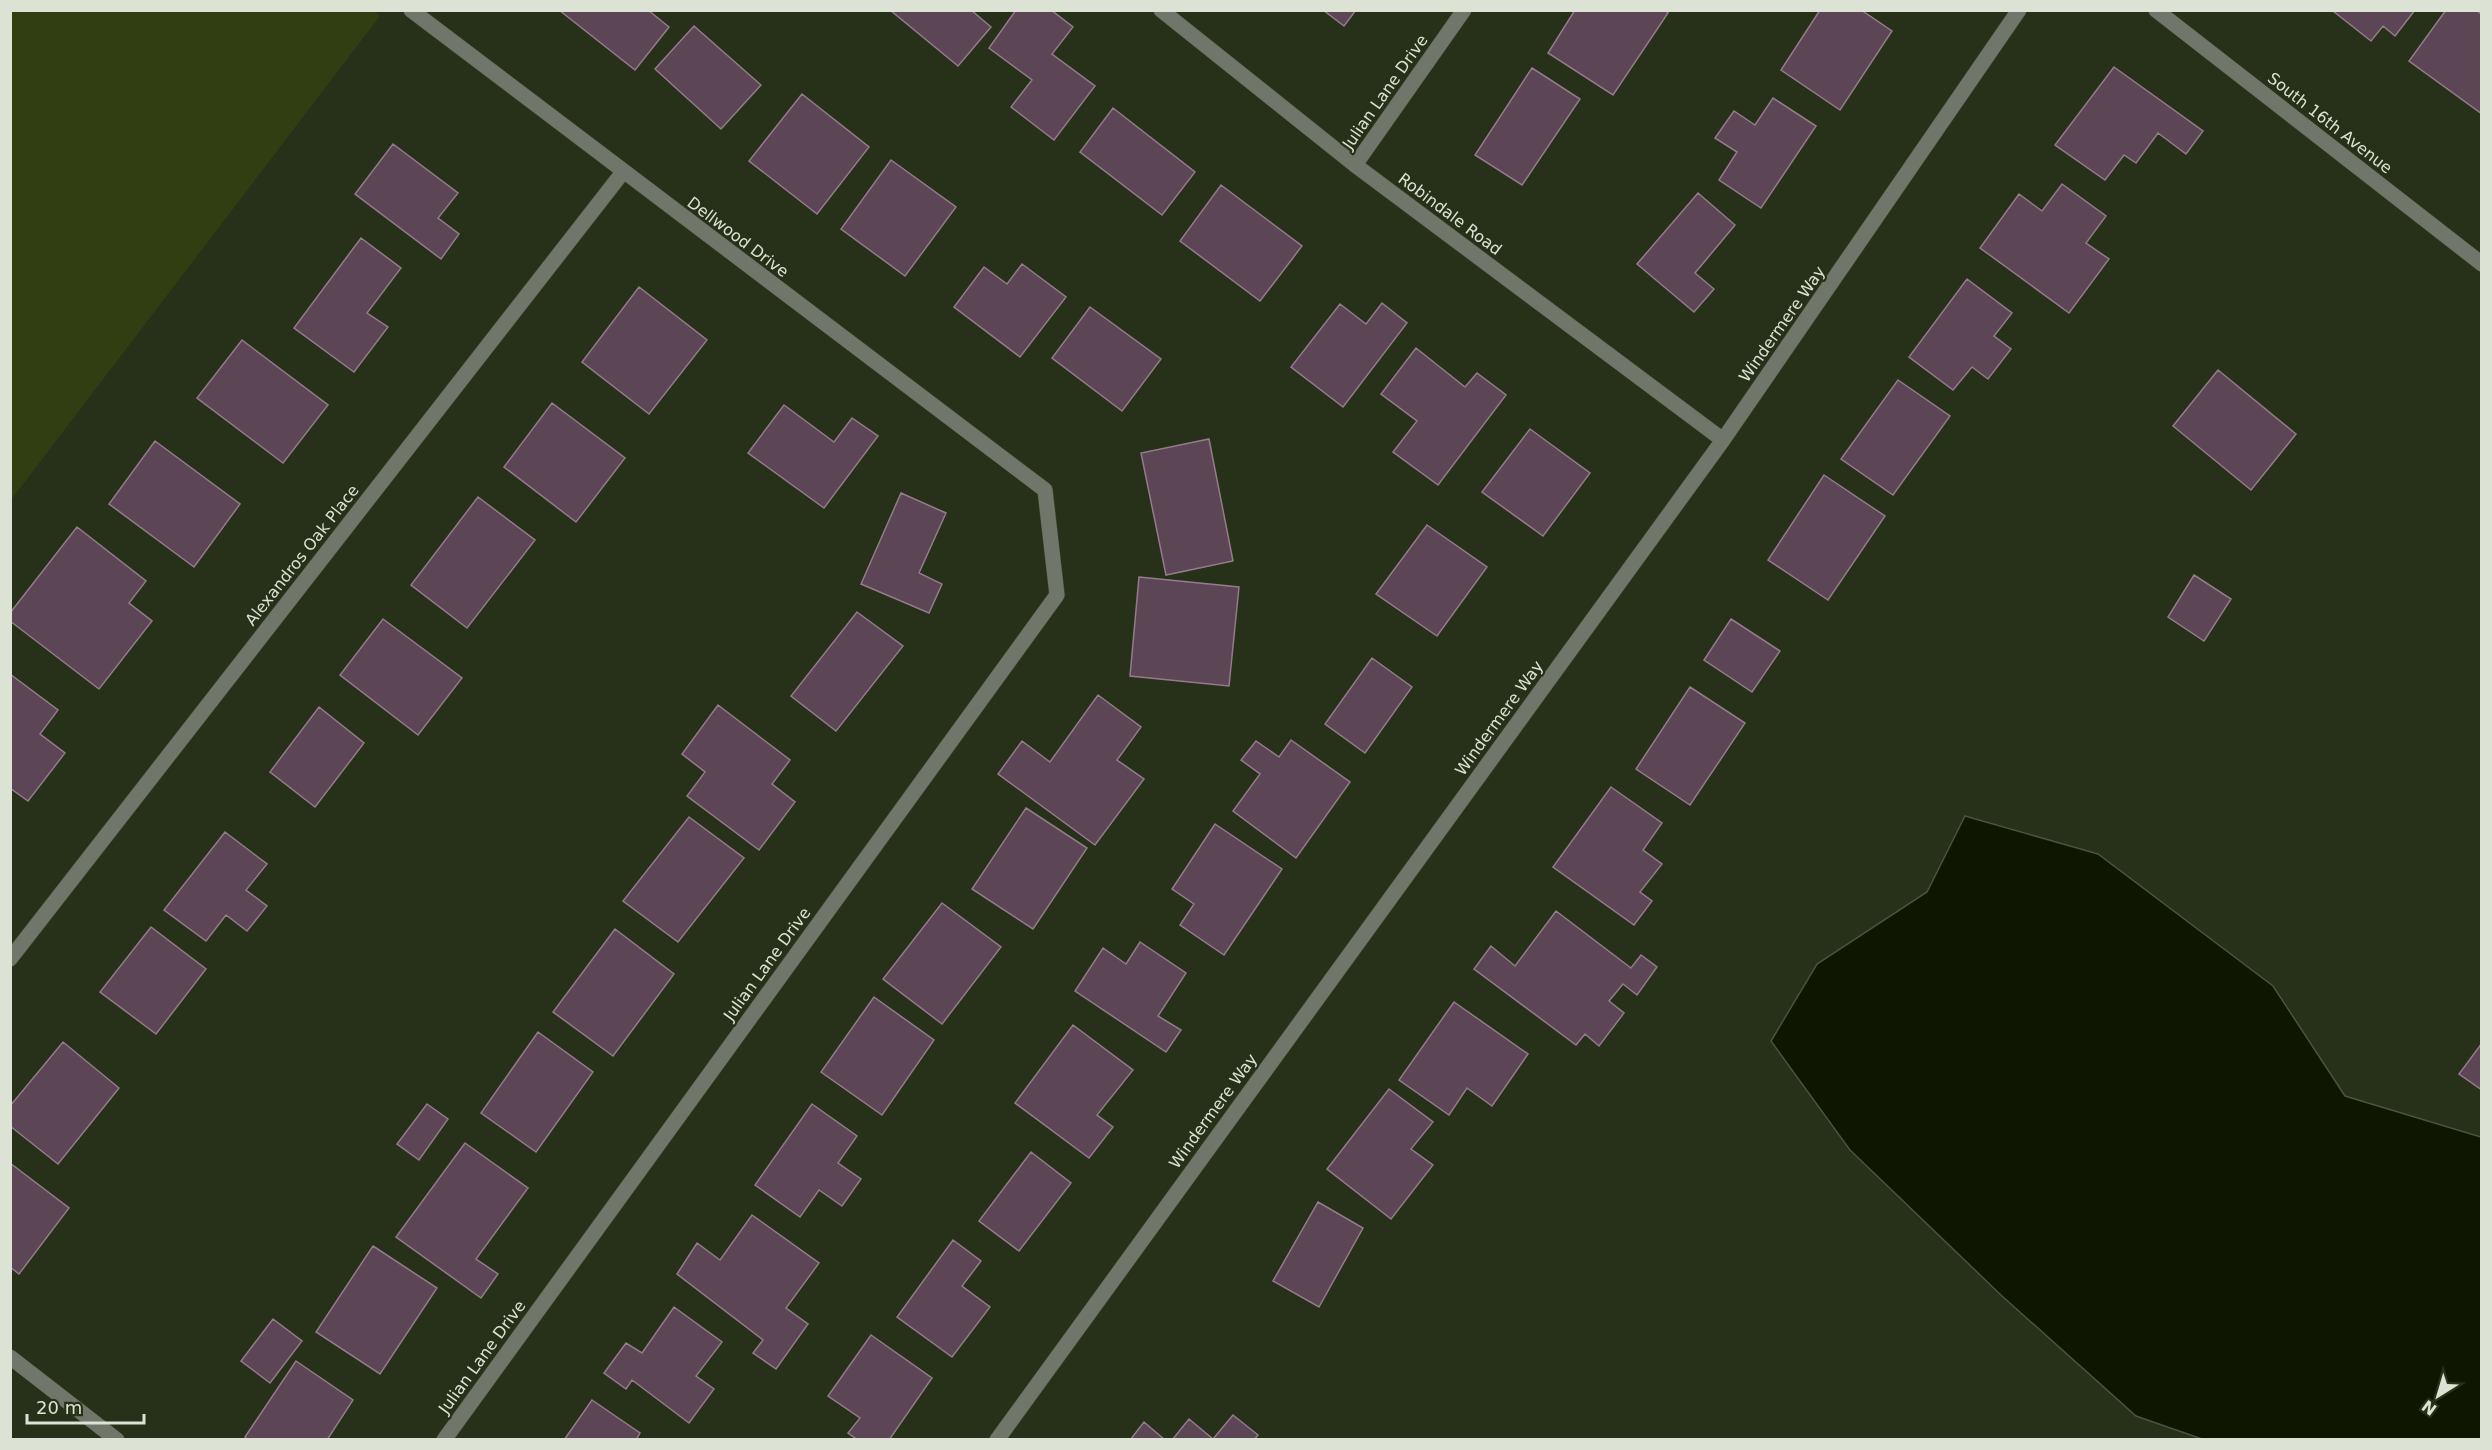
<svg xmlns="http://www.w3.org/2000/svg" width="2492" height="1450" viewBox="0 0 2492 1450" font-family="'DejaVu Sans',sans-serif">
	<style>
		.green { fill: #303e12 }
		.water { fill: #0e1501; stroke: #4c5240; stroke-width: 1.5 }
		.building { fill: #5c4555; stroke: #947b8c; stroke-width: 1.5 }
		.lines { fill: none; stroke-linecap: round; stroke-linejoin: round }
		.minor-casing { stroke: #444c36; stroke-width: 16 }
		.minor { stroke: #71766a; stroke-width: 15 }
		.labels { text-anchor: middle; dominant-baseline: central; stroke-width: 4.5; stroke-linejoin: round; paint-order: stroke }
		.street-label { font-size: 16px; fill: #dce2d4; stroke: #273018 }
	</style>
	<rect width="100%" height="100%" fill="#273018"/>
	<path class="green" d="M11 10H374L380 16 11 500Z"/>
	<path class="water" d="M1965 816 2098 854 2273 986 2345 1096 2481 1137V1439H2202L2136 1416 2002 1296 1850 1150 1771 1041 1817 964 1927 892Z"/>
	<path class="building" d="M559 10H648L669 27 635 70Z
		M890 10H971L991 27 958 66Z
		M1016 10H1051L1073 27 1052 54 1095 86 1054 140 1011 107 1032 80 989 48Z
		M1323 10H1356L1344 26Z
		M1575 10H1664L1668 13 1613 95 1548 53Z
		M1820 10H1861L1892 31 1840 110 1781 70Z
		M2415 10 2395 36 2383 26 2371 41 2333 11Z
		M2446 10H2476L2482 15V114L2409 61Z
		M694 26 761 85 721 129 655 69Z
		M2114 67 2203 131 2186 154 2158 133 2136 163 2124 155 2105 180 2055 145Z
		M1532 68 1580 99 1522 185 1475 155Z
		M802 94 869 147 817 214 749 161Z
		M1773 98 1816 126 1761 208 1719 180 1737 152 1715 138 1734 111 1755 125Z
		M1113 108 1195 172 1162 215 1080 152Z
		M393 144 458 193 438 218 459 234 441 259 355 194Z
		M891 160 956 207 905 276 841 229Z
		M2062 184 2106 216 2086 243 2109 259 2069 313 1980 248 2019 194 2042 211Z
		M1221 185 1302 246 1260 301 1180 241Z
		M1698 193 1735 225 1695 273 1714 289 1694 312 1637 264Z
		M361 238 401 268 367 313 388 327 354 372 294 328Z
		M1022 264 1066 297 1020 357 954 307 984 267 1007 284Z
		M1967 279 2012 313 1994 336 2011 349 1988 379 1972 367 1953 390 1909 357Z
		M639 287 707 340 649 414 582 362Z
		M1382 303 1407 323 1343 407 1291 367 1340 304 1366 324Z
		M1090 307 1161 359 1122 411 1052 358Z
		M242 340 328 405 283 463 197 398Z
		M1416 348 1465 387 1477 373 1506 395 1438 485 1393 452 1417 421 1381 394Z
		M2218 370 2296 434 2251 490 2173 426Z
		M1898 380 1950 416 1893 495 1841 459Z
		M552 403 625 458 576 522 504 467Z
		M784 405 834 442 852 418 878 436 824 508 748 453Z
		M1530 429 1590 473 1543 536 1482 492Z
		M1209 439 1233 561 1166 575 1141 453Z
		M155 441 240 504 194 567 109 504Z
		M1824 475 1885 516 1828 600 1768 560Z
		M901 493 946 513 919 573 942 584 929 613 861 584Z
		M478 497 535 540 467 628 411 585Z
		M1427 525 1487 567 1437 636 1376 594Z
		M77 527 146 581 129 603 152 621 99 689 10 621V613Z
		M2194 575 2231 599 2204 641 2168 617Z
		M1139 577 1239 587 1229 686 1130 676Z
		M857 612 903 646 836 731 791 696Z
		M383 619 462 678 418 735 340 675Z
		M1731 619 1780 651 1752 692 1704 660Z
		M1372 658 1412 687 1365 753 1325 724Z
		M10 674 58 710 40 734 65 753 28 801 10 788Z
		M1690 687 1745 723 1690 805 1636 769Z
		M1098 695 1141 727 1117 760 1144 779 1095 845 998 774 1022 741 1050 762Z
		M718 705 790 760 772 784 795 802 759 850 687 796 705 772 682 754Z
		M319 707 364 743 315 807 270 772Z
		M1291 740 1350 782 1296 858 1233 811 1260 774 1241 760 1256 741 1279 757Z
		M1611 787 1662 823 1643 850 1662 864 1640 892 1652 901 1634 925 1553 867Z
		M1026 808 1087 848 1033 929 972 889Z
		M689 817 744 858 678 942 623 901Z
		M1215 824 1282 869 1224 955 1180 925 1194 904 1172 889Z
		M225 832 267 864 246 890 267 906 247 931 226 915 206 941 164 910Z
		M942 903 1001 947 942 1024 883 979Z
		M1556 911 1631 968 1641 955 1657 967 1637 995 1623 984 1609 1001 1624 1013 1599 1046 1585 1034 1576 1045 1474 969 1491 946 1515 966Z
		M151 927 206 969 156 1034 100 992Z
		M615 929 674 974 613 1056 553 1012Z
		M1140 942 1186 973 1158 1016 1181 1030 1166 1052 1075 991 1103 948 1126 964Z
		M874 997 934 1040 882 1115 821 1072Z
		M1454 1002 1528 1054 1492 1106 1467 1088 1449 1115 1399 1080Z
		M1073 1025 1133 1070 1097 1115 1113 1127 1089 1158 1015 1103Z
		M538 1032 593 1072 536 1152 481 1113Z
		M63 1042 119 1088 58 1164 10 1126V1106Z
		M2482 1043V1090L2459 1074Z
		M1389 1089 1433 1122 1411 1149 1433 1165 1391 1219 1327 1169Z
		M427 1104 448 1119 419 1160 397 1144Z
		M812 1104 857 1136 838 1163 861 1179 842 1206 819 1190 800 1217 755 1185Z
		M465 1143 528 1188 476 1259 498 1274 481 1298 396 1237Z
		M1031 1152 1071 1183 1019 1251 979 1221Z
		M10 1163 69 1208 19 1274 10 1267Z
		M1318 1202 1363 1228 1319 1307 1273 1281Z
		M752 1215 819 1263 786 1308 808 1324 776 1369 753 1353 763 1340 677 1274 697 1243 720 1260Z
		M953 1240 981 1261 962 1286 990 1307 952 1357 897 1317Z
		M373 1246 437 1288 380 1374 316 1332Z
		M674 1307 722 1342 696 1376 714 1389 689 1423 632 1380 626 1389 604 1373 626 1343 642 1353Z
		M273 1319 302 1341 270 1383 241 1361Z
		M871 1335 932 1378 889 1440H858L848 1433 860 1418 828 1396Z
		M296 1361 353 1400 327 1440H248L245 1437Z
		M592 1400 640 1433 636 1440H564Z
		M1233 1415 1258 1435 1254 1440H1172L1189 1419 1213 1439Z
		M1144 1422 1165 1440H1130Z"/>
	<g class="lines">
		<g class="minor-casing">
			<path id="minor" d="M411 10 1045 490 1057 595 444 1440
				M1161 10 1355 165 1723 440
				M2156 10 2482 264
				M1355 165 1464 10
				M10 959 623 172
				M10 1357 117 1440
				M997 1440 1723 440 2019 10"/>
		</g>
		<use href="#minor" class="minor"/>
	</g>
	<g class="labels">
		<g class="street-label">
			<text transform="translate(1385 92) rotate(-55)">Julian Lane Drive</text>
			<text transform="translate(2330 123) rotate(38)">South 16th Avenue</text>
			<text transform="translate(1450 214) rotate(37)">Robindale Road</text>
			<text transform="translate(738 237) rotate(37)">Dellwood Drive</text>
			<text transform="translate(1782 324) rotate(-55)">Windermere Way</text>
			<text transform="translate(302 555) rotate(-52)">Alexandros Oak Place</text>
			<text transform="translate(1499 718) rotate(-54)">Windermere Way</text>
			<text transform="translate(767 964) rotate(-54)">Julian Lane Drive</text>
			<text transform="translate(1213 1111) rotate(-54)">Windermere Way</text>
			<text transform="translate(482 1357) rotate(-54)">Julian Lane Drive</text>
		</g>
	</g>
	<rect width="2492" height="1450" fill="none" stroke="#dce2d4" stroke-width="24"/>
	<g transform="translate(2438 1396) rotate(217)" stroke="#273018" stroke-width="4.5" paint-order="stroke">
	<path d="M0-4.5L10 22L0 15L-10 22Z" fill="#dce2d4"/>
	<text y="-9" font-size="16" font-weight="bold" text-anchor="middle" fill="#dce2d4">N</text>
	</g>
	<path d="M27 1414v9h117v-9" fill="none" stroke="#dce2d4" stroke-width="3"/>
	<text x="36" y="1414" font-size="18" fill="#dce2d4" stroke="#273018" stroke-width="4.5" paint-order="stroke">20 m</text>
</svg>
